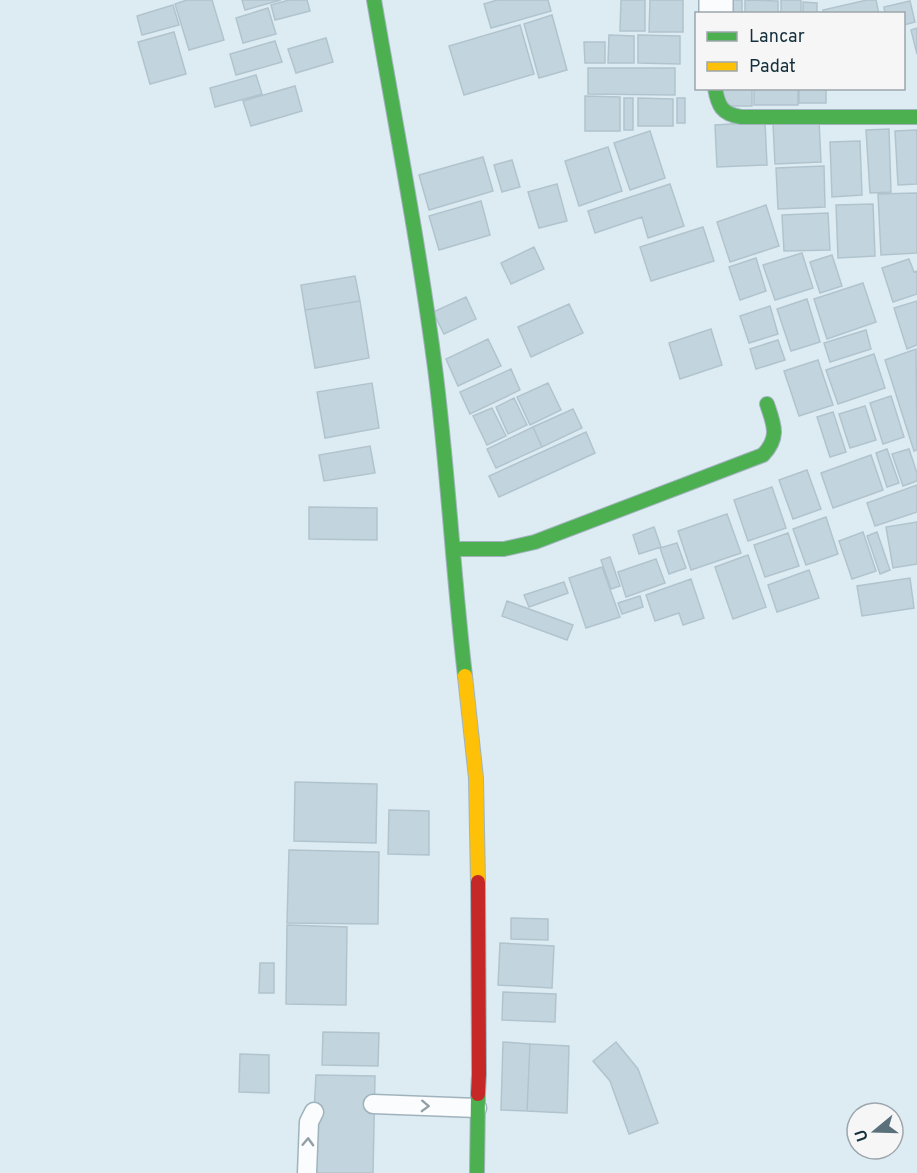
<svg xmlns="http://www.w3.org/2000/svg" width="917" height="1173" viewBox="0 0 917 1173" font-family="Overpass,sans-serif">
	<style>
		.building { fill: #c2d5df; stroke: #b1c4ce; stroke-width: 1.5 }
		.lines { fill: none; stroke-linecap: round; stroke-linejoin: round }
		.lane-casing { stroke: #a0b3bd; stroke-width: 21 }
		.street-casing { stroke: #a0b3bd; stroke-width: 36 }
		.fast-casing { stroke: #a0b3bd; stroke-width: 16 }
		.slow-casing { stroke: #a0b3bd; stroke-width: 16 }
		.jam-casing { stroke: #a0b3bd; stroke-width: 16 }
		.lane { stroke: #fafcfd; stroke-width: 18 }
		.street { stroke: #fafcfd; stroke-width: 33 }
		.fast { stroke: #4caf50; stroke-width: 14 }
		.slow { stroke: #ffc107; stroke-width: 14 }
		.jam { stroke: #c62828; stroke-width: 14 }
		.oneway { stroke: #92a0a6 }
	</style>
	<rect width="100%" height="100%" fill="#ddebf3"/>
	<path class="building" d="M187 0H212L224 40 189 50 175 4Z
		M242 0H281L245 10Z
		M289 0H307L310 11 275 20 271 5Z
		M497 0H548L551 11 491 28 484 4Z
		M621 0H645V31H620Z
		M650 0H683V32H649Z
		M721 0H742V14H721Z
		M745 0 778 1V14H745Z
		M781 0H801V14H781Z
		M867 0H876L879 14H824L823 10Z
		M910 1 915 22 904 25V14H885L884 7Z
		M803 2 817 3V14H803Z
		M173 5 179 25 142 35 137 16Z
		M268 8 276 34 243 43 236 18Z
		M552 15 567 70 539 78 524 24Z
		M520 25 534 74 464 95 449 46Z
		M917 28V54L911 30Z
		M174 32 186 74 150 84 138 42Z
		M609 35 634 36V63H608Z
		M638 35 680 36V64L638 63Z
		M326 38 333 62 296 73 288 49Z
		M275 41 282 62 236 75 230 54Z
		M584 42H605V63H585Z
		M588 68H675V95L588 94Z
		M256 75 262 94 215 107 210 88Z
		M295 86 302 111 251 126 243 101Z
		M722 88H752V106H722Z
		M754 88H798V105H754Z
		M799 88H826V103H799Z
		M585 96 620 97V131H585Z
		M624 98H633V130H624Z
		M638 98 673 99V126H638Z
		M677 98H685V123H677Z
		M819 120 821 162 775 164 773 123Z
		M765 122 767 165 717 167 715 125Z
		M889 129 891 192 870 193 866 130Z
		M917 130V184L898 185 895 131Z
		M650 131 665 178 630 190 614 143Z
		M860 141 862 195 832 197 830 142Z
		M608 147 622 191 579 206 565 161Z
		M483 157 493 191 429 210 419 175Z
		M512 160 520 187 502 192 494 165Z
		M824 166 825 207 778 209 776 168Z
		M557 184 567 221 539 228 528 192Z
		M670 184 684 226 648 238 642 217 595 233 588 211Z
		M917 193V253L881 255 878 194Z
		M481 201 490 235 439 250 429 216Z
		M873 204 875 256 838 258 836 205Z
		M766 205 779 246 730 262 717 222Z
		M828 213 830 250 784 251 782 215Z
		M703 227 714 261 651 281 640 247Z
		M534 247 544 269 511 284 501 263Z
		M802 253 813 288 775 300 763 265Z
		M832 255 842 286 820 293 810 262Z
		M756 258 766 291 740 300 729 267Z
		M909 259 914 272 917 271V294L893 302 882 268Z
		M355 276 360 301 305 310 301 285Z
		M863 283 876 322 827 339 814 299Z
		M466 297 476 319 444 334 433 312Z
		M807 299 820 342 791 351 777 309Z
		M360 301 369 358 315 368 305 310Z
		M917 301V345L907 349 894 308Z
		M569 304 583 333 531 357 518 327Z
		M770 306 778 334 749 343 740 316Z
		M711 329 722 365 680 379 669 343Z
		M866 330 871 349 830 362 824 343Z
		M488 339 501 366 458 386 446 359Z
		M778 340 785 360 756 369 750 349Z
		M916 349 917 450 914 451 885 360Z
		M874 354 885 388 838 404 826 370Z
		M818 360 833 405 799 416 784 371Z
		M511 369 520 390 470 414 460 392Z
		M372 383 379 428 325 438 317 392Z
		M548 383 561 410 530 425 517 397Z
		M891 396 904 437 883 444 870 403Z
		M514 398 527 425 508 434 496 407Z
		M865 406 876 440 850 448 839 414Z
		M492 408 506 436 487 445 473 416Z
		M573 409 582 428 542 447 533 427Z
		M833 412 846 452 830 457 817 417Z
		M533 427 542 447 496 468 487 449Z
		M586 432 595 453 499 497 489 476Z
		M370 446 375 473 324 481 319 455Z
		M887 449 899 483 887 487 876 453Z
		M909 449 917 473V481L903 486 892 454Z
		M871 455 883 490 833 508 821 473Z
		M807 470 821 509 793 519 779 480Z
		M917 485V512L875 526 867 503Z
		M772 487 786 528 748 541 734 500Z
		M309 507 377 508V540L309 539Z
		M727 514 741 553 691 570 678 531Z
		M826 517 838 554 806 565 793 529Z
		M917 522V564L893 568 886 527Z
		M654 527 661 547 639 554 633 535Z
		M863 532 876 571 852 579 839 541Z
		M877 532 890 570 880 574 867 536Z
		M788 533 799 566 765 577 754 545Z
		M677 543 686 568 669 574 660 548Z
		M748 555 766 607 733 619 715 567Z
		M610 557 620 586 611 589 601 560Z
		M656 559 665 583 626 597 618 572Z
		M602 567 620 617 586 628 569 578Z
		M809 570 819 598 777 612 768 585Z
		M910 578 914 608 862 616 857 586Z
		M691 579 704 618 683 625 679 613 655 621 646 595Z
		M564 582 568 593 529 607 524 595Z
		M640 596 643 607 622 614 618 603Z
		M507 601 573 625 567 640 502 616Z
		M295 782 377 784 376 843 294 841Z
		M389 810 429 811V855L388 854Z
		M289 850 379 852 378 924 287 923Z
		M511 918 548 919V940L511 939Z
		M287 925 347 927 346 1005 286 1004Z
		M500 943 554 946 552 988 498 985Z
		M260 963H274V993H259Z
		M503 992 556 994 555 1022 502 1020Z
		M323 1032 379 1033 378 1066 322 1065Z
		M503 1042 530 1044 527 1111 501 1110Z
		M616 1042 638 1069 658 1123 629 1134 610 1081 593 1061Z
		M530 1044 569 1046 567 1113 527 1111Z
		M240 1054 269 1055V1093L239 1092Z
		M316 1075 375 1076 373 1173H314V1112Z"/>
	<g class="lines">
		<g class="lane-casing">
			<path id="lane" d="M373 1104 477 1108
				M307 1173 309 1122 314 1112"/>
		</g>
		<g class="street-casing">
			<path id="street" d="M716 14V0"/>
		</g>
		<g class="fast-casing">
			<path id="fast" d="M374 0C395 122 419 245 435 368 448 470 453 573 465 676
				M715 88C718 106 722 114 741 117H917
				M453 549H504L535 542 763 455C780 437 774 425 767 404
				M477 1173 478 1094"/>
		</g>
		<g class="slow-casing">
			<path id="slow" d="M465 676 476 778 478 882"/>
		</g>
		<g class="jam-casing">
			<path id="jam" d="M478 1094 479 1074 478 882"/>
		</g>
		<use href="#lane" class="lane"/>
		<use href="#street" class="street"/>
		<use href="#fast" class="fast"/>
		<use href="#slow" class="slow"/>
		<use href="#jam" class="jam"/>
	</g>
	<defs><path id="oneway-chevron" d="M-2-3.5L2.5 0L-2 3.5" fill="none" stroke-width="1.6" stroke-linecap="round" stroke-linejoin="round" transform="scale(1.5)"/></defs>
	<g class="oneway">
		<use href="#oneway-chevron" transform="translate(425 1106) rotate(2)"/>
		<use href="#oneway-chevron" transform="translate(308 1142) rotate(-88)"/>
	</g>
	<rect x="695" y="12" width="210" height="78" fill="#f6f6f6" stroke="#9ca6ac" stroke-width="1.5"/>
	<rect x="707" y="32" width="30" height="9" fill="#4caf50" stroke="#9ca6ac" stroke-width="1.5"/>
	<text x="749" y="42" font-size="18" fill="#142f3c">Lancar</text>
	<rect x="707" y="62" width="30" height="9" fill="#ffc107" stroke="#9ca6ac" stroke-width="1.5"/>
	<text x="749" y="72" font-size="18" fill="#142f3c">Padat</text>
	<g transform="translate(875 1131) rotate(251)"><circle r="28" fill="#f6f6f6" stroke="#9ca6ac" stroke-width="1.5"/>
	<path d="M0-4.5L10 22L0 15L-10 22Z" fill="#5a717c"/>
	<text y="-9" font-size="16" font-weight="bold" text-anchor="middle" fill="#142f3c">U</text>
	</g>
</svg>
